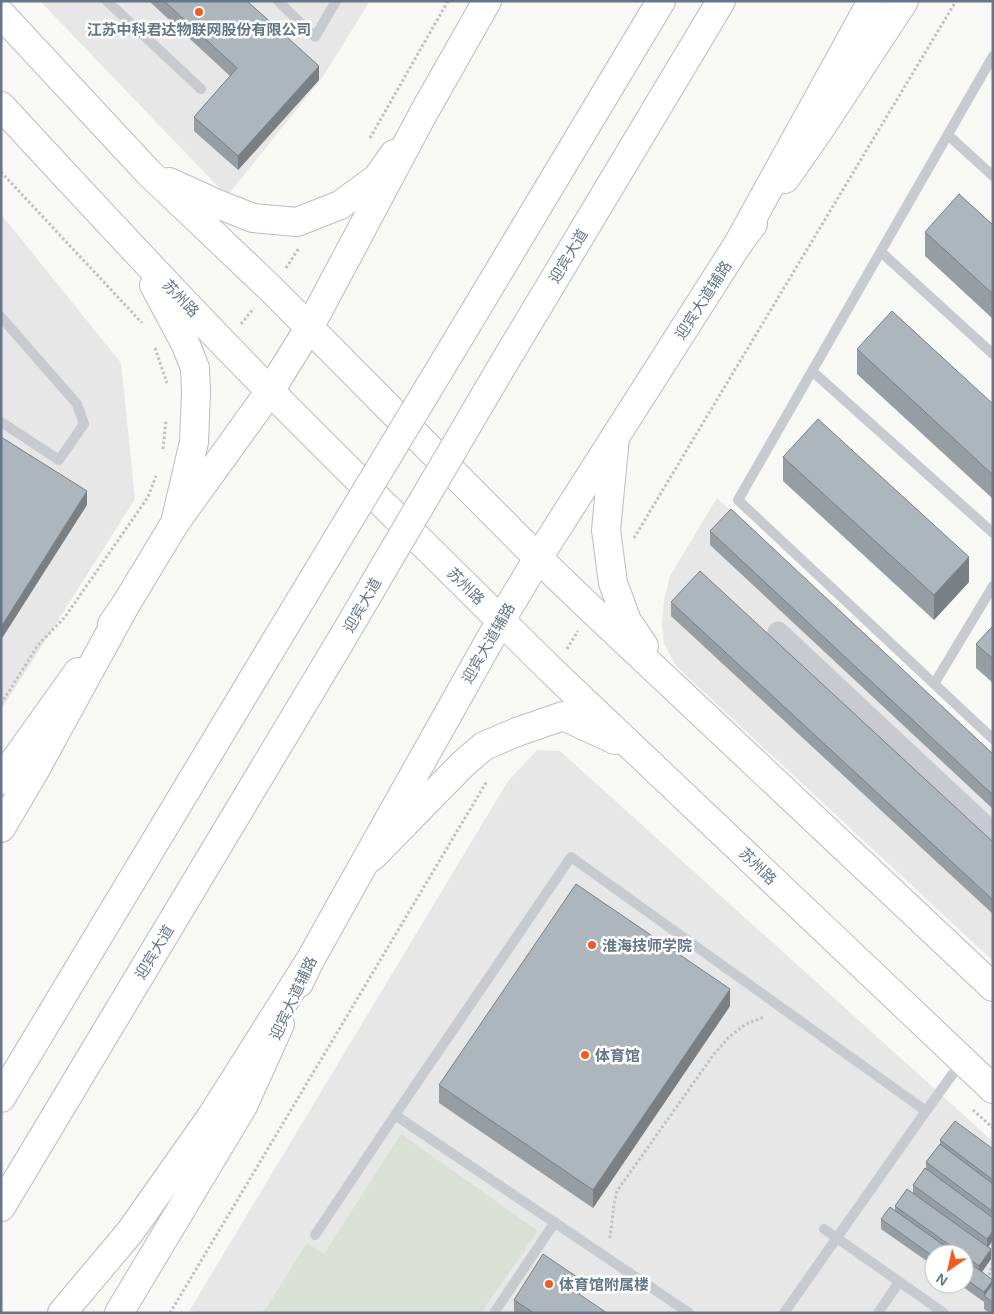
<svg xmlns="http://www.w3.org/2000/svg" width="994" height="1314" viewBox="0 0 994 1314" font-family="Arial,'Noto Sans SC',sans-serif">
	<style>
		.built { fill: #e6e7e6; fill-rule: evenodd }
		.green { fill: #d9e0d6 }
		.lines { fill: none; stroke-linecap: round; stroke-linejoin: round }
		.secondary-casing { stroke: #b9bec3; stroke-width: 30 }
		.primary-casing { stroke: #b8bcc0; stroke-width: 30 }
		.trunk-casing { stroke: #b7bbbf; stroke-width: 30 }
		.path { stroke: #bec1c3; stroke-width: 3; stroke-dasharray: 2.5 2.5; stroke-linecap: butt }
		.service { stroke: #c7cbcf; stroke-width: 10 }
		.minor { stroke: #c7cbcf; stroke-width: 21 }
		.secondary { stroke: #fff; stroke-width: 28 }
		.primary { stroke: #fff; stroke-width: 28 }
		.trunk { stroke: #fff; stroke-width: 28 }
		.trunk-bridge-casing { stroke: #b7bbbf; stroke-width: 30; stroke-linecap: butt }
		.trunk-bridge { stroke: #fff; stroke-width: 28 }
		.wall { fill: #969da3 }
		.shaded-wall { fill: #7a7f84 }
		.building { fill: #aeb6bd; stroke: #7a7f84 }
		.poi-dot { fill: #f35c1a; stroke: #fff; stroke-width: 2 }
		.labels { text-anchor: middle; dominant-baseline: central; stroke-width: 5; stroke-linejoin: round; paint-order: stroke }
		.poi-label { font-size: 15px; font-weight: bold; fill: #647689; stroke: #fff; text-anchor: start }
		.street-label { font-size: 15px; fill: #647689; stroke: #fff }
	</style>
	<rect width="100%" height="100%" fill="#f8f8f5"/>
	<path class="built" d="M40 1H370L322 78 227 196Z
		M1 214 121 363 135 499 1 710Z
		M717 498 993 756V961L676 666 664 643 662 625 664 600 670 576Z
		M537 750 560 751 956 1108 993 1142V1313H188L508 781ZM934 1254H964V1284H934Z"/>
	<path class="green" d="M401 1134 538 1231 481 1313H263L307 1243 324 1254Z"/>
	<g class="lines">
		<g class="secondary-casing">
			<path id="secondary" d="M1 14 149 173 270 288 538 558 591 609 993 987
				M1 106C90 202 179 299 271 392 364 486 459 579 553 672L993 1089
				M169 182 215 203 253 218 297 222 340 205 377 178 394 154
				M154 285 186 345 195 368 196 392 194 442 175 523
				M615 437 606 530 613 583 627 621 644 646
				M372 857 463 764 484 746 517 732 563 716 615 740"/>
		</g>
		<g class="primary-casing">
			<path id="primary" d="M785 179 818 132 904 1
				M112 624 126 604 175 523 270 391 309 328 423 114 487 1
				M1 780 78 672
				M299 983 309 962 361 869 501 620 538 558 738 244 753 224
				M119 1313 243 1106 280 1024"/>
		</g>
		<g class="trunk-casing">
			<path id="trunk" d="M738 244 872 1
				M463 331 661 1
				M501 368 721 1
				M1 828 34 772 126 604
				M1 1098 303 596
				M1 1207 343 637
				M62 1313 130 1232 211 1117 309 962"/>
		</g>
		<path class="path" d="M370 138 448 1
			M1 172 142 323
			M286 268 299 248
			M241 324 254 308
			M155 348 167 383
			M163 449 166 420
			M634 538 956 1
			M567 649 578 631
			M1 704 38 645 65 617 148 497 156 476
			M973 1110 993 1128
			M610 1238 614 1204 617 1191 714 1054 729 1037 746 1024 764 1017
			M988 1280 993 1261
			M170 1313 487 781"/>
		<path class="service" d="M107 1 201 89
			M278 1 315 37 336 1
			M993 56 738 500 993 739
			M948 135 993 176
			M881 252 993 354
			M1 317 77 404 84 424 59 460 1 422
			M812 371 993 533
			M934 684 993 586
			M926 1111 962 1061
			M824 1229 944 1313
			M315 1235 395 1115
			M494 1313 555 1222
			M689 1313 395 1115 571 857 926 1111 784 1313
			M878 1313 899 1282"/>
		<path class="minor" d="M778 632 993 833"/>
		<use href="#secondary" class="secondary"/>
		<use href="#primary" class="primary"/>
		<use href="#trunk" class="trunk"/>
		<g class="trunk-bridge-casing">
			<path id="trunk-bridge" d="M303 596 463 331
				M343 637 501 368"/>
		</g>
		<use href="#trunk-bridge" class="trunk-bridge"/>
	</g>
	<path class="wall" d="M149 1H247L319 80 238 170 194 131V117L230 76Z
		M993 225V319L925 256V232Z
		M857 349 993 404V499L857 374Z
		M783 457 969 582 934 620 783 481Z
		M710 531 993 754V809L710 545Z
		M671 602 993 842V914L671 616Z
		M993 626V683L976 668V644Z
		M730 1006 593 1208 439 1103V1085Z
		M940 1140 993 1149V1240L988 1247 991 1259 982 1272 993 1280V1313H989L984 1309V1302L959 1284H964V1254H934V1266L881 1229V1219L895 1211V1206L913 1193V1185L926 1169V1162L940 1145Z
		M580 1296 607 1313H514V1300Z"/>
	<path class="shaded-wall" d="M319 66V80L238 170V156Z
		M87 491V505L1 640V627Z
		M969 557V582L934 620V595Z
		M730 989V1006L593 1208V1190Z
		M993 1231V1240L987 1249V1239Z
		M991 1249V1259L979 1276V1266Z
		M580 1279V1296L573 1290Z
		M993 1281V1290L984 1296V1292Z"/>
	<path class="building" d="M164 1H247L319 66 238 156 194 117 237 68Z
		M959 194 993 225V294L925 232Z
		M892 311 993 404V475L857 349Z
		M818 419 969 557 934 595 783 457Z
		M1 437 87 491 1 627Z
		M731 509 993 754V795L710 531Z
		M700 571 993 842V900L671 602Z
		M993 626V659L976 644Z
		M576 884 730 989 593 1190 439 1085Z
		M955 1121 993 1149V1180L940 1140Z
		M940 1144 993 1184 992 1211 926 1162Z
		M925 1168 993 1218V1231L987 1239 913 1185Z
		M907 1189 991 1249 979 1266 964 1255V1254H962L895 1206Z
		M890 1207 956 1254H934V1257L881 1219Z
		M543 1254 580 1279 573 1290 607 1313H534L514 1300Z
		M964 1259 993 1280 984 1292 964 1278Z
		M993 1283V1302L984 1296Z"/>
	<g class="poi-dot">
		<circle cx="199" cy="12" r="5"/>
		<circle cx="592" cy="945" r="5"/>
		<circle cx="585" cy="1055" r="5"/>
		<circle cx="549" cy="1284" r="5"/>
	</g>
	<g class="labels">
		<g class="poi-label">
			<text x="199" y="29" text-anchor="middle">江苏中科君达物联网股份有限公司</text>
			<text x="602" y="945">淮海技师学院</text>
			<text x="595" y="1055">体育馆</text>
			<text x="559" y="1284">体育馆附属楼</text>
		</g>
		<g class="street-label">
			<text transform="translate(568 256) rotate(-59)">迎宾大道</text>
			<text transform="translate(181 298) rotate(46)">苏州路</text>
			<text transform="translate(703 300) rotate(-57)">迎宾大道辅路</text>
			<text transform="translate(466 586) rotate(45)">苏州路</text>
			<text transform="translate(362 605) rotate(-60)">迎宾大道</text>
			<text transform="translate(488 643) rotate(-60)">迎宾大道辅路</text>
			<text transform="translate(758 866) rotate(44)">苏州路</text>
			<text transform="translate(154 952) rotate(-59)">迎宾大道</text>
			<text transform="translate(293 998) rotate(-65)">迎宾大道辅路</text>
		</g>
	</g>
	<rect width="994" height="1314" fill="none" stroke="#647689" stroke-width="5"/>
	<g transform="translate(949 1269) rotate(214)"><circle r="24" fill="#ffffff" stroke="#c1c8d0"/>
	<path d="M0-4L9 19L0 12L-9 19Z" fill="#f35c1a"/>
	<text y="-8" font-size="14" font-weight="bold" text-anchor="middle" fill="#647689">N</text>
	</g>
</svg>
